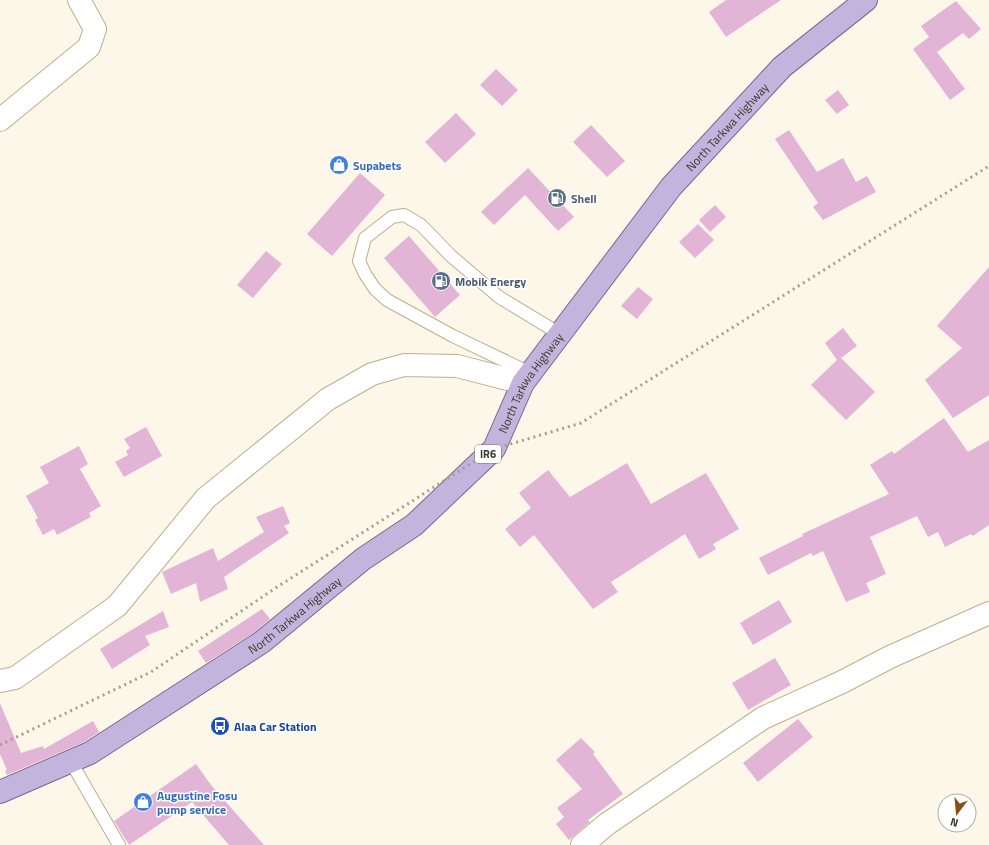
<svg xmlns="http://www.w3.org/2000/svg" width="989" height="845" viewBox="0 0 989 845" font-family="'Titillium Web',sans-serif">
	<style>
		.building { fill: #e2b4d6 }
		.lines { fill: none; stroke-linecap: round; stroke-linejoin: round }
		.lane-casing { stroke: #bdaf8d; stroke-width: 14 }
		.street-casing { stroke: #bdaf8d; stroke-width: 24 }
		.primary-casing { stroke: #796890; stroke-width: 24 }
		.lane { stroke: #fff; stroke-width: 12 }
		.street { stroke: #fff; stroke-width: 22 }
		.primary { stroke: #c2b4dd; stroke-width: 22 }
		.rail { stroke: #a59f91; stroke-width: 3; stroke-dasharray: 2 4; stroke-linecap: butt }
		.labels { text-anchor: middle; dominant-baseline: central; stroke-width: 3; stroke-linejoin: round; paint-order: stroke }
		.shield { fill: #fff; stroke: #777369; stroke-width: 1 }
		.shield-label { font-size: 11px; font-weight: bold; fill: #3d3729 }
		.street-label { font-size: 12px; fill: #3d3729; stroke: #fff }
		.shop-label { font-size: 12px; font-weight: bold; fill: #366cbe; stroke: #fff; text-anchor: start }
		.service-label { font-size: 12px; font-weight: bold; fill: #4e5e75; stroke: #fff; text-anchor: start }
		.transit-label { font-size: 12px; font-weight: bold; fill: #164399; stroke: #fff; text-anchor: start }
	</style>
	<rect width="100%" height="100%" fill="#fdf7e9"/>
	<path class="building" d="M726 0H781L726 37 709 12Z
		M956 1 981 29 969 39 963 33 937 52 965 89 950 100 913 49 929 37 921 26Z
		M496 69 518 90 502 106 480 85Z
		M838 90 849 105 837 114 825 100Z
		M456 113 476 134 445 163 425 142Z
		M591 125 625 161 607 177 573 142Z
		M789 130 817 172 843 158 856 182 867 176 876 192 823 220 813 207 818 203 775 139Z
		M528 168 574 217 558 231 525 195 494 225 481 212Z
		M360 173 385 195 332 256 307 234Z
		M715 205 726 217 710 232 699 220Z
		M698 224 714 240 695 258 679 242Z
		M409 236 460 295 435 317 384 258Z
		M266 251 282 264 253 298 237 285Z
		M989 267V395L953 418 925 380 962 348 937 326Z
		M638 287 653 299 637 319 621 306Z
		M843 328 857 346 841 358 875 392 846 420 811 385 837 360 825 343Z
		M944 418 968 452 989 440V525L973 536 971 534 945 547 938 532 928 537 917 516 870 537 886 574 866 583 870 592 846 602 823 551 813 556 811 553 768 575 759 558 803 536 802 534 889 494 870 465 892 451 894 454Z
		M146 427 162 456 124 477 115 462 128 455 126 451 130 448 124 439Z
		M79 446 88 464 80 469 101 506 89 513 91 517 57 535 54 529 43 535 35 520 38 518 26 496 49 483 40 467Z
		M627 463 651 504 706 473 739 529 713 544 716 549 699 559 685 534 611 582 618 592 593 609 534 535 520 547 505 529 531 508 519 493 548 470 570 497Z
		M283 506 290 523 284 526 289 533 224 577 228 589 200 602 196 583 171 594 162 572 213 548 218 561 264 532 256 517Z
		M779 600 792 622 753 645 740 623Z
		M262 609 270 619 255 632 206 663 198 651Z
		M163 611 169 627 145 636 150 645 112 669 100 649Z
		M775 658 791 685 748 710 732 683Z
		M0 703 21 753 43 746 44 749 93 721 99 732 84 742 7 775 5 771 7 770 0 754Z
		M798 719 813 737 758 782 743 763Z
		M581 738 595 752 593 754 623 794 588 820 590 822 569 840 556 824 564 817 557 808 582 789 556 760Z
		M196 764 211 785 264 845H229L192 802 129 845 114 821Z"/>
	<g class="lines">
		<g class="lane-casing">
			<path id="lane" d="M530 373 453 336 387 300 375 289 365 274 359 261 365 238 392 217 404 215 421 225 451 256 499 297 560 334
				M71 762 119 845"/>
		</g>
		<g class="street-casing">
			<path id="street" d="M0 120 89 47 95 29 79 0
				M0 681 15 678 117 606 206 498 328 399 372 374 404 365 457 366 523 383
				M582 845 607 824 763 718 842 682 890 657 989 613"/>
		</g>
		<g class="primary-casing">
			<g id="primary">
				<path id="s1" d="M0 792 90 753 262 642 363 559 414 525 494 449 523 383 671 187 782 67 866 0"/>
			</g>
		</g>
		<use href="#lane" class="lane"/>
		<use href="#street" class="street"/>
		<use href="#primary" class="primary"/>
		<path class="rail" d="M0 745 151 672 277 587 494 449 581 423 989 166"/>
	</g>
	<defs>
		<g id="shop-disc" transform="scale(1)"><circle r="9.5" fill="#3f7fe0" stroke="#fff"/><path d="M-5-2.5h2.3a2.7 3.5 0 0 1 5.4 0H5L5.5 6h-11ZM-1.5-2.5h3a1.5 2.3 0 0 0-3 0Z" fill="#fff"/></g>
		<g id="fuel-disc" transform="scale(1)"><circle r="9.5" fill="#5c6f8a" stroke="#fff"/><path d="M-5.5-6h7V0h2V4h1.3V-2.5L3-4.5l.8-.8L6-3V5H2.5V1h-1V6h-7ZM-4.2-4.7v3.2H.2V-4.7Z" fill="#fff"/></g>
		<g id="bus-disc" transform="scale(1)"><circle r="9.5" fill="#1a4fb4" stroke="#fff"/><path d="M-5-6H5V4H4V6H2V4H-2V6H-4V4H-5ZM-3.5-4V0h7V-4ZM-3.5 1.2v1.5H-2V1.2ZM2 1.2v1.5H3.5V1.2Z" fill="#fff"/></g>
	</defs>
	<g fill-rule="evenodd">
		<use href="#shop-disc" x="339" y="165"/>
		<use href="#fuel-disc" x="557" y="198"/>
		<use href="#fuel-disc" x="441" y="281"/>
		<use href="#bus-disc" x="220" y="726"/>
		<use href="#shop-disc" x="143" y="802"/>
	</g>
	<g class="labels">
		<rect class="shield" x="475" y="445" width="26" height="18" rx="3"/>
		<g class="shield-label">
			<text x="488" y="454">IR6</text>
		</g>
		<g class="street-label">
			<text stroke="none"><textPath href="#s1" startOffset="1005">North Tarkwa Highway</textPath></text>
			<text stroke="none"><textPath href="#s1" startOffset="681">North Tarkwa Highway</textPath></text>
			<text stroke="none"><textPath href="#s1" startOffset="345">North Tarkwa Highway</textPath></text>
		</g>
		<g class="shop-label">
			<text x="353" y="165">Supabets</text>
			<text x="157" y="795">Augustine Fosu<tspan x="157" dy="14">pump service</tspan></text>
		</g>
		<g class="service-label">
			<text x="571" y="198">Shell</text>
			<text x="455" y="281">Mobik Energy</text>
		</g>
		<g class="transit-label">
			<text x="234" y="726">Alaa Car Station</text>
		</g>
	</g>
	<g transform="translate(957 813) rotate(196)"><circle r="19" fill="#ffffff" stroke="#b1afa9"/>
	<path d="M0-3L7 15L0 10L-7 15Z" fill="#8d4f13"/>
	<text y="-6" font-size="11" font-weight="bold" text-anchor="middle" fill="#3d3729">N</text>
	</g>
</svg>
